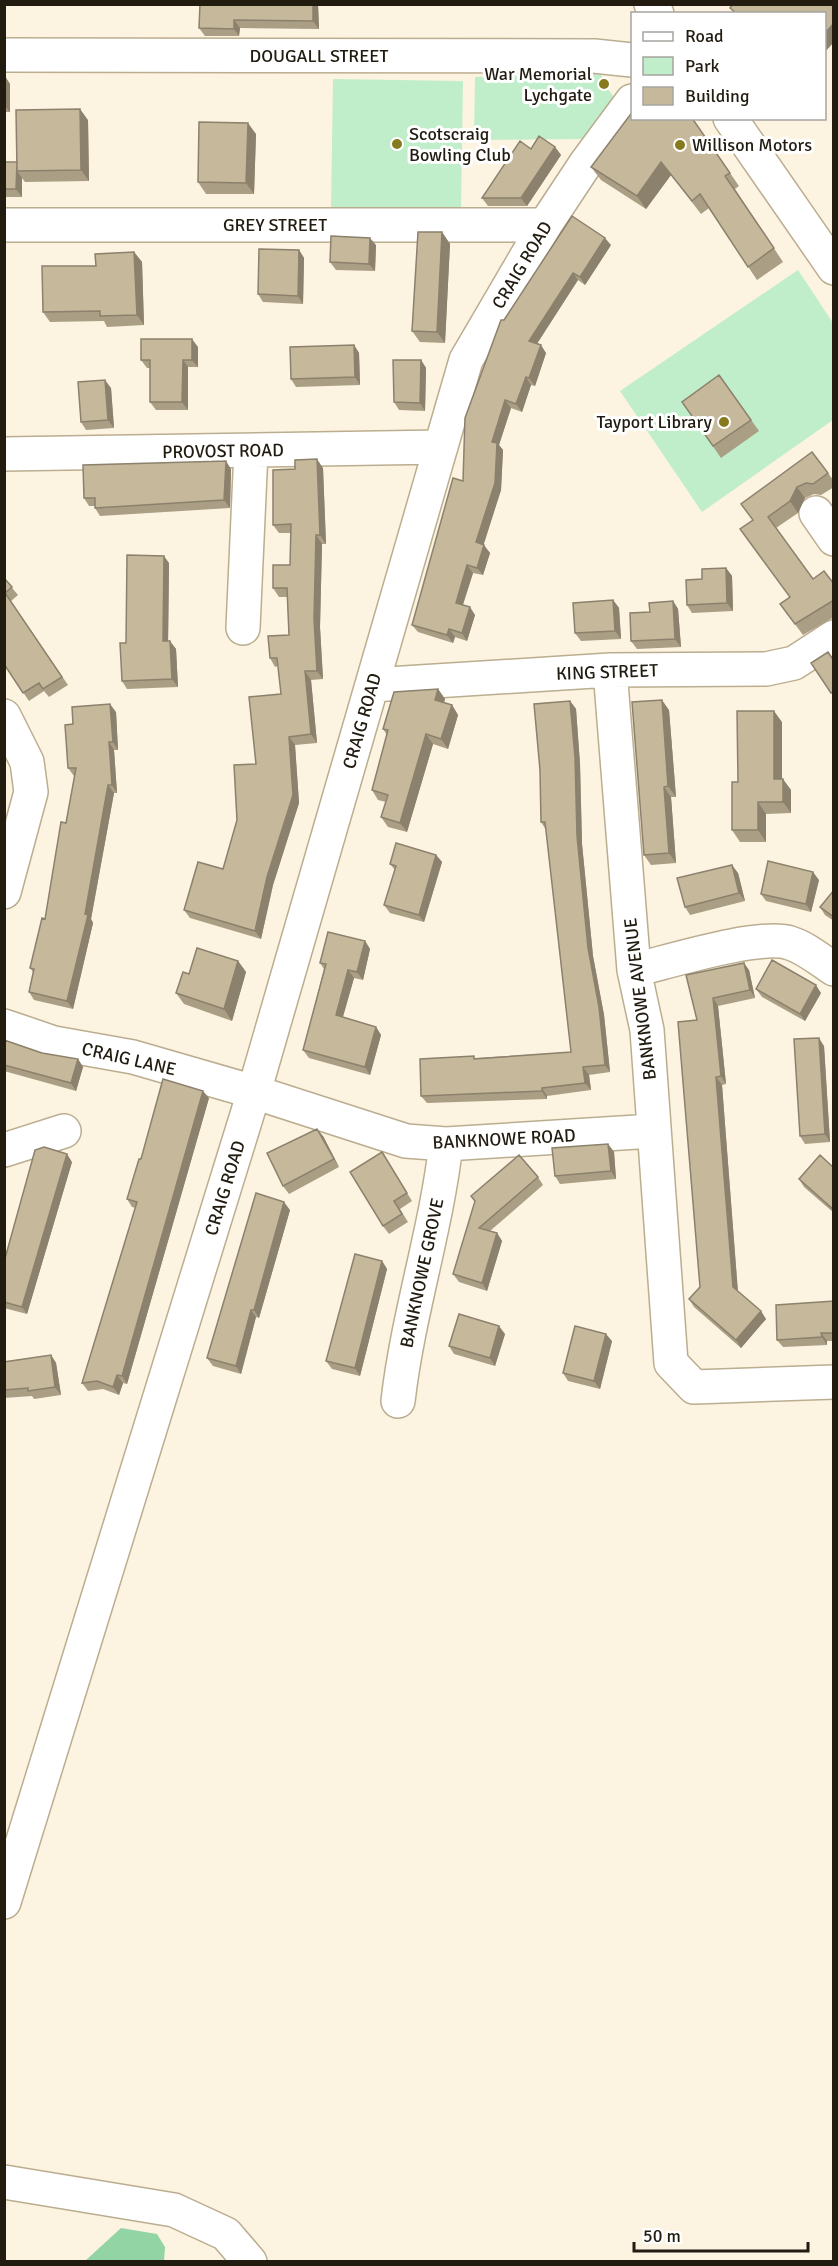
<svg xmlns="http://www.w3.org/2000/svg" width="838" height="2266" viewBox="0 0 838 2266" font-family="Signika,sans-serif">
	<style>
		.green { fill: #c0eeca }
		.forest { fill: #93d4a4 }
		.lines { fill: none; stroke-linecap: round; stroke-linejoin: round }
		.minor-casing { stroke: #bbad8f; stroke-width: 36 }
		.major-casing { stroke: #bbad8f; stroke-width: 36 }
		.minor { stroke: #fff; stroke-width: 33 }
		.major { stroke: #fff; stroke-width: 33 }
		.wall { fill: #aa9e84 }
		.shaded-wall { fill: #8b816c }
		.building { fill: #c6b89a; stroke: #8b816c; stroke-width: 1.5 }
		.poi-dot { fill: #867a1f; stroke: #fff; stroke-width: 2 }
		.labels { text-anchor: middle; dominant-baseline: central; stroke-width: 6; stroke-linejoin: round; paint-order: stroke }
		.street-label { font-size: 18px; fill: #211b10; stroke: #fff }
		.poi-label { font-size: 18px; fill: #211b10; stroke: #fff; text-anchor: end }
	</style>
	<rect width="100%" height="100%" fill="#fdf3e1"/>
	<path class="green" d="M601 73 604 84 614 97 583 139 474 140 475 77Z
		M333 79 463 81 461 209 331 207Z
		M798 270 833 323V420L702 512 620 391Z"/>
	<path class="forest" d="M121 2228 157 2234 165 2247 164 2261H85Z"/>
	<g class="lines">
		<g class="minor-casing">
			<path id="minor" d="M4 55 594 56 632 60
				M4 225H545
				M4 454 441 447
				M816 513 834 539
				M243 628 251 451
				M610 670 634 970 647 1030 671 1363 694 1387 834 1382
				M372 685 610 670 766 669 794 663 834 637
				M4 716 27 762 31 792 4 892
				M634 970C668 962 760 933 790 943 806 948 820 960 834 969
				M4 1026 54 1043 133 1057 254 1092 406 1141 446 1144 653 1131
				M4 1150 64 1131
				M398 1401C408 1314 436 1231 446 1144
				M4 1902 254 1092 466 360 545 225 586 163 632 101
				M4 2182 174 2210 226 2234 250 2262"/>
		</g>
		<g class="major-casing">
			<path id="major" d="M651 4 657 14
				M730 118 834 268"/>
		</g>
		<use href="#minor" class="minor"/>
		<use href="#major" class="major"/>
	</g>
	<path class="wall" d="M200 4H318L319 29 240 28 239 36H205L199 28Z
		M4 76 10 84V112H4Z
		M692 118 739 186 735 189 783 262 757 280 709 208 701 214 671 175 646 209 601 180 591 167Z
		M88 120 89 181 25 182 22 178V197H4V162H17Z
		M256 134 254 194H206L198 182Z
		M555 147 561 155 527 206H488L482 198 531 149Z
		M442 232 450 244 445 343 420 342 412 331Z
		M376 245 375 271 336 270 330 262Z
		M611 245 585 285 578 280 537 344 546 353 535 386 531 385 522 412 511 408 499 445 503 450 501 490 483 545 490 553 483 575 473 573 463 605 475 615 467 641 455 637 453 643 418 632 412 625 463 481 504 320Z
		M299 250 304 258 303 304 263 302 258 294Z
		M134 252 142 262 144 325 107 327 104 321 50 322 43 312Z
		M354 345 359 353 360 385 296 387 291 379Z
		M198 347V367H188V410H156L150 402V368H147L141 360Z
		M421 360 426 368 425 411 399 410 394 402Z
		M719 375 759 431 721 458 682 402Z
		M111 388 114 428 86 430 81 422Z
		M812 452 834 481V487L821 495 814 494 805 498 798 513 776 528 813 579 834 584V617L803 635 780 604 790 597 753 520Z
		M323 468 326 544H322L320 627 323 679 311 680 317 743 295 745 299 803 273 885 261 939 190 918 184 910 223 869 256 764 281 694 278 666 275 667 270 658 289 635 287 597H279L273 588 290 565V533H279L273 525Z
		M231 469 230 508 100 516 95 508V506H89L84 498Z
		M169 563 168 641 176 649 178 687 127 689 122 681 126 643Z
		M726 568 732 576 733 611 692 613 687 605 702 579Z
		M4 578 18 595 11 601 68 685 49 697 44 691 29 701 4 664Z
		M613 600 619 608 621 639 581 641 575 633Z
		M673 601 678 609 681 647 637 649 631 641 650 612Z
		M438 689 445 699 444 702 452 705 458 715 448 749 433 744 407 832 388 827 381 817 386 802 378 800 372 790 387 735 383 729Z
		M570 701 576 709 580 764 582 844 593 956 604 1015 610 1072 589 1075 591 1090 547 1096V1099L427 1103 421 1096 475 1058 571 1052 546 830 541 822Z
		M669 710 676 797H671L676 863 651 865 644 855Z
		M116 712 118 750H114L117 793H114L91 919 93 923 73 1009 34 1000 29 992 33 972 30 968 45 919 66 823 75 776H74L68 768 73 724Z
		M782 722V779L791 790V813L766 814V842H740L732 830 738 782Z
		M436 855 442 862 424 922 390 913 384 905 395 870 390 864Z
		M738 873 745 901 690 915 685 907Z
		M819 880 811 912 766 901 761 894Z
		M834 890V921L825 915 820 907Z
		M365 941 370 949 363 980 354 978 343 1017 376 1027 381 1035 370 1075 309 1058 303 1050 324 969 320 963Z
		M238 961 246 972 232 1021 184 1004 176 993 189 974Z
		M749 970 755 998 718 1006 726 1084 722 1085 738 1291 766 1319 741 1348 694 1307 689 1299 700 1287 697 1020 686 975Z
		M756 989 821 993 805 1021 762 997Z
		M4 1040 42 1053 78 1059 83 1067 76 1091 4 1071Z
		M824 1046 830 1142 805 1144 800 1136Z
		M209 1098 127 1384 123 1383 119 1395 103 1389 88 1391 82 1383 136 1208 132 1207 127 1199 141 1159Z
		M323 1136 339 1167 289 1194 283 1186Z
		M608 1144 614 1152 616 1179 560 1184 555 1176Z
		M387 1160 412 1201 400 1209 408 1222 389 1234 383 1226Z
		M72 1162 27 1314 4 1308V1262Z
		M834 1168V1213L804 1187 799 1179Z
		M538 1177 543 1185 490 1231 497 1233 502 1241 487 1291 459 1282 453 1274 475 1202 471 1196Z
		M290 1210 259 1318 256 1317 241 1374 213 1366 207 1358Z
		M382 1261 387 1269 360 1376 332 1369 326 1361Z
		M834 1301V1341H827V1345L783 1347 777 1340Z
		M505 1334 495 1366 454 1354 449 1346Z
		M612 1341 600 1389 568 1381 563 1373Z
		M51 1355 56 1363 61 1395 34 1399 32 1396 4 1398V1362Z"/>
	<path class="shaded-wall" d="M313 4H318L319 29 313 21Z
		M234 20 240 28 239 36 234 29Z
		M834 23V42L825 52V33Z
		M5 76 10 84V112L4 105Z
		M80 109 88 120 89 181 81 170Z
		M248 123 256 134 254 194 246 183Z
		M555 147 561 155 527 206 521 198Z
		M661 162 671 175 646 209 637 196Z
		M17 171 22 178V197L16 189Z
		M442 232 450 244 445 343 437 332Z
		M370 238 376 245 375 271 369 264Z
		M605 238 611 245 585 285 580 277Z
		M299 250 304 258 303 304 298 296Z
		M134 252 142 262 144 325 137 315Z
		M573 273 578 280 534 348 529 341Z
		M192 339 198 347V367L192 360Z
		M354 345 359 353 360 385 355 377Z
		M541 345 546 353 535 386 529 378Z
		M183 360 188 367V410L182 402Z
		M421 360 426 368 425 411 420 403Z
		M526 377 531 385 522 412 516 404Z
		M105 380 111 388 114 428 108 420Z
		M505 400 511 408 499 445 503 450 501 490 482 550 476 542 492 442Z
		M317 459 323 468 326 544 320 535Z
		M226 461 231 469 230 508 224 500Z
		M797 487 805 498 798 513 790 501Z
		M316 535 322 544 320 627 323 679 317 671 314 619Z
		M484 545 490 553 483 575 477 568Z
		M164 556 169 563 168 649 163 641Z
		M467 565 473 573 461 610 456 603Z
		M726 568 732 576 733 611 727 603Z
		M613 600 619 608 621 639 615 631Z
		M673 601 678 609 681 647 675 639Z
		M470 607 475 615 467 641 462 633Z
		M449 629 455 637 453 643 447 635Z
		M170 641 176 649 178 687 172 679Z
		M305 671 311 680 317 743 311 734Z
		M438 689 445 699 442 710 435 700Z
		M662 700 669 710 676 797 668 786Z
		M570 701 576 709 580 764 582 844 593 956 604 1015 610 1072 605 1065 588 948 577 836Z
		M110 704 116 712 118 750 113 742Z
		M452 705 458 715 448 749 441 739Z
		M774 711 782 722V790L774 779Z
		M426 734 433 744 407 832 400 823Z
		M289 737 295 745 299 803 273 885 261 939 255 931Z
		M109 742 114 750 117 793 112 785Z
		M783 779 791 790V813L783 802Z
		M108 785 114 793 91 919 93 923 73 1009 67 1001 85 914Z
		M664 787 671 797 676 863 669 853Z
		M758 802 766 814V842L758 830Z
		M436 855 442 862 424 922 419 915Z
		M732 865 738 873 745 901 739 893Z
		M813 872 819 880 811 912 806 904Z
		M365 941 370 949 363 980 357 972Z
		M238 961 246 972 232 1021 224 1009Z
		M744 963 749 970 755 998 750 990Z
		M348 970 354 978 341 1023 336 1015Z
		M816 985 821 993 805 1021 800 1014Z
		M713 998 718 1006 726 1084 721 1076Z
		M376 1027 381 1035 370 1075 365 1067Z
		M819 1038 824 1046 830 1142 825 1134Z
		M78 1059 83 1067 76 1091 71 1083Z
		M583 1067 589 1075 591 1090 585 1083Z
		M716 1077 722 1085 738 1294 733 1287Z
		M542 1088 547 1096V1099L542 1091Z
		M203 1091 209 1098 127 1384 122 1376Z
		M317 1129 323 1136 339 1167 334 1159Z
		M608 1144 614 1152 616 1179 611 1171Z
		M67 1154 72 1162 27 1314 22 1307Z
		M284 1202 290 1210 259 1318 254 1310Z
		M497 1233 502 1241 487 1291 482 1283Z
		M382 1261 387 1269 360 1376 355 1368Z
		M251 1310 256 1317 241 1374 236 1366Z
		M761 1311 766 1319 741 1348 736 1340Z
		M499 1326 505 1334 495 1366 490 1358Z
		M821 1333 827 1341V1345L822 1337Z
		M606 1334 612 1341 600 1389 594 1381Z
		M51 1355 56 1363 61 1395 55 1387Z
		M117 1375 123 1383 119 1395 113 1387Z"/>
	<path class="building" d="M200 4H313V21L234 20V29L199 28Z
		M733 4H834V23L825 33V14H737L730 8Z
		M80 109 81 170 17 171 16 110Z
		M633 111V118H692L730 173 725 176 774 248 748 267 700 194 692 201 661 162 637 196 591 167Z
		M199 122 248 123 246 183 198 182Z
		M539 136 555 147 521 198H482L520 141 531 149Z
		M4 162H17L16 189H4Z
		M572 216 605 238 580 277 573 273 529 341 541 345 529 378 526 377 516 404 505 400 492 442 497 443 495 483 476 542 484 545 477 568 467 565 456 603 470 607 462 633 449 629 447 635 412 625 453 478 463 481 465 418 501 320H504Z
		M418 232H442L437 332 412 331Z
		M331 236 370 238 369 264 330 262Z
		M259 249 299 250 298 296 258 294Z
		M134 252 137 315 100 316V311L43 312 42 266H96L95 254Z
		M141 339H192V360H183L182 402H150V360H141Z
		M354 345 355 377 291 379 290 347Z
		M393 360H421L420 403 394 402Z
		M719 375 751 420 713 446 682 402Z
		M105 380 108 420 81 422 78 382Z
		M812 452 828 473 813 484 806 483 797 487 790 501 768 517 813 579 824 571 834 584V600L795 624 780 604 790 597 740 529 753 520 741 504Z
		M317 459 320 535H316L314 619 317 671H305L311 734 289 737 293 795 267 877 255 931 184 910 198 862 223 869 237 820 234 765 256 764 249 697 281 694 277 658H270L268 636 289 635 287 588H273V565H290L291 524 273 525V470L295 469V460Z
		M226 461 224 500 95 508V498H84L83 465Z
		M127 555 164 556 163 641H170L172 679 122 681 120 643H126Z
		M726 568 727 603 687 605 686 580 702 579V569Z
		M4 578 12 587 5 593 62 677 43 689 39 683 23 693 4 664Z
		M613 600 615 631 575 633 573 603Z
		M673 601 675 639 631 641 630 613 650 612 649 603Z
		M828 652 834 661V692L831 693 811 663Z
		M438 689 435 700 452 705 441 739 426 734 400 823 381 817 388 795 372 790 388 730 383 729 394 692Z
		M662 700 668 786 664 787 669 853 644 855 632 702Z
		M570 701 575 757 577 836 588 948 599 1007 605 1065 583 1067 585 1083 542 1088V1091L421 1096 420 1059 474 1056V1059L571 1052 545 822H541L540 770 534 704Z
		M110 704 113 742H109L112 785H108L85 914 88 915 67 1001 29 992 34 969 30 968 42 918 45 919 61 822 66 823 76 768H68L65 725 73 724 72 707Z
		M737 711H774V779H783V802H758V830H732V782H738Z
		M396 843 436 855 419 915 384 905 396 866 390 864Z
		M768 861 813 872 806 904 761 894Z
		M732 865 739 893 685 907 677 878Z
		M834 890V917L820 907Z
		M328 932 365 941 357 972 348 970 336 1015 376 1027 365 1067 303 1050 326 964 320 963Z
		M197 948 238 961 224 1009 176 993 183 972 189 974Z
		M772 960 816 985 800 1014 756 989Z
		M744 963 750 990 713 998 721 1076 716 1077 733 1287 761 1311 736 1340 689 1299 700 1287 678 1022 697 1020 686 975Z
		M819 1038 825 1134 800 1136 794 1039Z
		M4 1040 42 1053 78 1059 71 1083 4 1065Z
		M163 1079 203 1091 122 1376 117 1375 113 1387 97 1381 82 1383 137 1202 127 1199 139 1159H141Z
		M317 1129 334 1159 283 1186 267 1153Z
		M608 1144 611 1171 555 1176 552 1148Z
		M44 1147 67 1154 22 1307 4 1302V1262L35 1150Z
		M382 1152 407 1193 394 1201 402 1214 383 1226 350 1172Z
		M519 1155 538 1177 479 1228 497 1233 482 1283 453 1274 475 1201 471 1196Z
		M820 1155 834 1168V1210L799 1179Z
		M256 1193 284 1202 254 1310H251L236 1366 207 1358Z
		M355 1254 382 1261 355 1368 326 1361Z
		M834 1301V1333H821L822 1337 777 1340 776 1305Z
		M459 1314 499 1326 490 1358 449 1346Z
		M575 1326 606 1334 594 1381 563 1373Z
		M51 1355 55 1387 28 1391V1388L4 1390V1362Z"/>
	<g class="poi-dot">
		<circle cx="604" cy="84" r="6"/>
		<circle cx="397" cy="144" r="6"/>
		<circle cx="680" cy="145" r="6"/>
		<circle cx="724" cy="422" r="6"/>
	</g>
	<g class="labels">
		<g class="street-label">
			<text x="319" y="56">DOUGALL STREET</text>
			<text x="275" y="225">GREY STREET</text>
			<text transform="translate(522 265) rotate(-59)">CRAIG ROAD</text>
			<text transform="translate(223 451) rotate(-1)">PROVOST ROAD</text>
			<text transform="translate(607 672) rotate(-2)">KING STREET</text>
			<text transform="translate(362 721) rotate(-74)">CRAIG ROAD</text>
			<text transform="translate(640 999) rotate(-97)">BANKNOWE AVENUE</text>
			<text transform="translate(129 1059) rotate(13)">CRAIG LANE</text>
			<text transform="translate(504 1139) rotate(-3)">BANKNOWE ROAD</text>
			<text transform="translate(225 1188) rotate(-73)">CRAIG ROAD</text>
			<text transform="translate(422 1273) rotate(-78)">BANKNOWE GROVE</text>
		</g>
		<g class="poi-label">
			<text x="592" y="74">War Memorial<tspan x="592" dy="21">Lychgate</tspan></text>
			<text x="409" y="134" text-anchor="start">Scotscraig<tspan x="409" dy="21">Bowling Club</tspan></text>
			<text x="692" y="145" text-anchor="start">Willison Motors</text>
			<text x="712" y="422">Tayport Library</text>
		</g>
	</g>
	<rect width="838" height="2266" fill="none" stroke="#211b10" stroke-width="12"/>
	<rect x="631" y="12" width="195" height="108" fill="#ffffff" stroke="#a6a49f" stroke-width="1.5"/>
	<rect x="643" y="32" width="30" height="9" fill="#ffffff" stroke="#a6a49f" stroke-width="1.5"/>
	<text x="685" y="42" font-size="18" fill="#211b10">Road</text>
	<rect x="643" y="57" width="30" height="18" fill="#c0eeca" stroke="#a6a49f" stroke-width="1.5"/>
	<text x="685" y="72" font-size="18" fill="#211b10">Park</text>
	<rect x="643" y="87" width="30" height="18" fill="#c6b89a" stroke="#a6a49f" stroke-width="1.5"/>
	<text x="685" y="102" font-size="18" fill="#211b10">Building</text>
	<path d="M634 2242v9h174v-9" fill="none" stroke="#211b10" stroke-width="3"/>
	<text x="643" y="2242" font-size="18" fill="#211b10" stroke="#ffffff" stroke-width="4.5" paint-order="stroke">50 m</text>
</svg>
